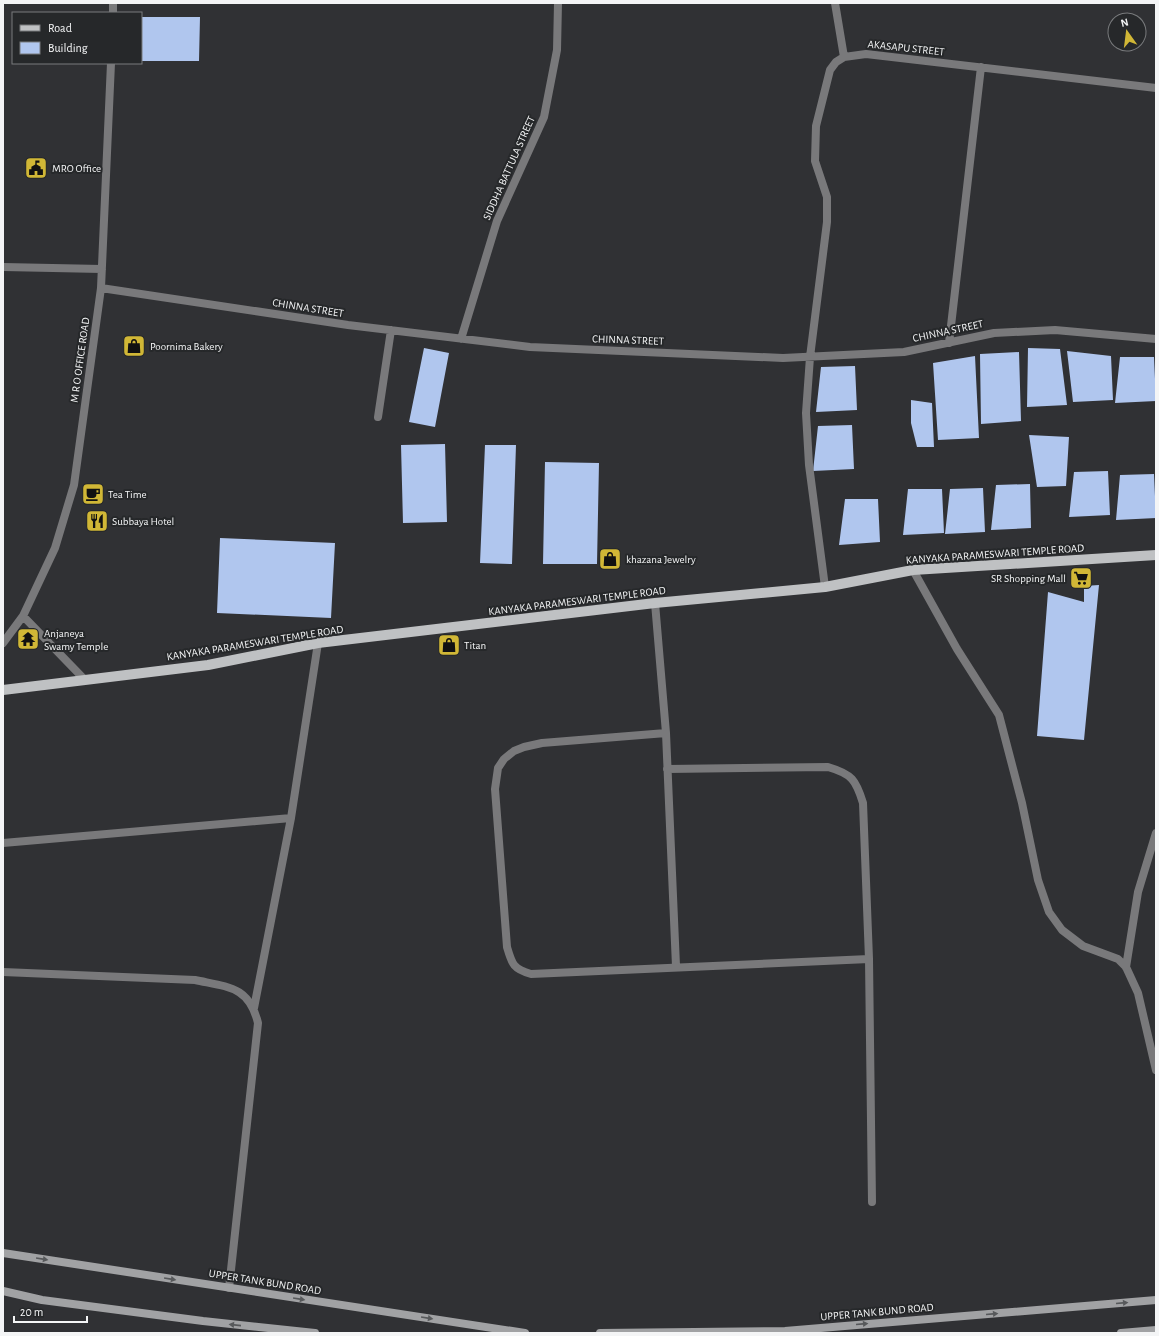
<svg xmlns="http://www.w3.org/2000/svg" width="1159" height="1336" viewBox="0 0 1159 1336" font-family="'Alegreya Sans',sans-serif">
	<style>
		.building { fill: #b0c6ee }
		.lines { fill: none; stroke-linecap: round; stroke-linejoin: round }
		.street { stroke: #79797b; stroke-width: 8 }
		.secondary { stroke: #a1a2a4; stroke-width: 8 }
		.primary { stroke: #bfc1c3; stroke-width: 10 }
		.oneway { fill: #57595b }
		.labels { text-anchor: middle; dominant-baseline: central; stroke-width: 4; stroke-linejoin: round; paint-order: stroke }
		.street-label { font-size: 11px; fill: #f4f5f6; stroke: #26282a }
		.poi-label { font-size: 11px; fill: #f4f5f6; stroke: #26282a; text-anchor: start }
	</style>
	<rect width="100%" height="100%" fill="#303134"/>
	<path class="building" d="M141 17H200L199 61H141Z
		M424 348 449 353 435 427 409 422Z
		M1028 348 1060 349 1067 405 1027 407Z
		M1067 351 1111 356 1113 400 1073 402Z
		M1019 352 1021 421 981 424 980 354Z
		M975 356 979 438 938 440 933 363Z
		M1120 357H1154L1156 401 1115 403Z
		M855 366 857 410 816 412 821 367Z
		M911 400 932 403 934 447H917L911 423Z
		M852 425 854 469 813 471 818 426Z
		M1029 435 1069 437 1066 486 1037 487Z
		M445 444 447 522 403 523 401 445Z
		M485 445H516L512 564 480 563Z
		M545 462 599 463 597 564H543Z
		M1108 471 1110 515 1069 517 1074 472Z
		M1154 474 1156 518 1116 520 1120 475Z
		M1030 484 1031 528 991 530 996 485Z
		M983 488 985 532 945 534 950 489Z
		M908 489H942L944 533 903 535Z
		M845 499H878L880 542 839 545Z
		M220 538 335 543 331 618 217 613Z
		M1099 585 1084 740 1037 736 1048 592 1084 602V586Z"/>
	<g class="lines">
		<path class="street" d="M835 3 844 57
			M113 13V3
			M3 267 102 269
			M101 288 348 325 530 347 783 358 904 352 994 333 1055 330 1156 339
			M461 339 497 221 544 117 557 50 558 3
			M949 343 981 67
			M378 417 391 330
			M913 570 957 649 999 715 1022 803 1038 880 1049 912 1062 930 1083 946 1118 959 1126 967 1138 993 1156 1070
			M825 587 809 465 806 413 810 357 827 222V197L815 161 816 126 830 70 836 62 844 57 866 54 1156 88
			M655 603 666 733 676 966
			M23 616 85 680
			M3 643 23 616 55 548 74 485 101 288 111 63
			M666 733 542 743 524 747 514 751 504 759 498 768 495 789 507 947C512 964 513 969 531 974L869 959
			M667 769 828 767C852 774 856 780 863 803L869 959 872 1202
			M3 843 291 818
			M1126 967 1138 892 1156 833
			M3 972 195 980C228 987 249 986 258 1023L229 1288
			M254 1008 291 818 318 643"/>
		<path class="secondary" d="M3 1253 525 1333
			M3 1291 42 1300 203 1321 315 1333
			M600 1333 785 1331 1156 1300
			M1121 1333 1156 1330"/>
		<path class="primary" d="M3 690 208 665 318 643 655 603 825 587 913 570 1156 555"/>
	</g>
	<defs><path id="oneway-solid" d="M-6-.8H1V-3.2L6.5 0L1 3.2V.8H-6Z"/></defs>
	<g class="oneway">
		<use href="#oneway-solid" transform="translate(42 1259) rotate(9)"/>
		<use href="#oneway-solid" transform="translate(170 1279) rotate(9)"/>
		<use href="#oneway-solid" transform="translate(299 1299) rotate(9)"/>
		<use href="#oneway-solid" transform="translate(1122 1303) rotate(-5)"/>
		<use href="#oneway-solid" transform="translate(992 1314) rotate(-5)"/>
		<use href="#oneway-solid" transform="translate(427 1318) rotate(9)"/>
		<use href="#oneway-solid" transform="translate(862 1324) rotate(-5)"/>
		<use href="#oneway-solid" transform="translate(235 1325) rotate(-174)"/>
	</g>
	<defs>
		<g id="civic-square" transform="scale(1.15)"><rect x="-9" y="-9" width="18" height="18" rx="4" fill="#d1b736" stroke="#26282a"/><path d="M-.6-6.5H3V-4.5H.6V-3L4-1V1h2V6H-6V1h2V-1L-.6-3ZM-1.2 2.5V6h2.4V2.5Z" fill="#111"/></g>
		<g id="shop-square" transform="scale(1.15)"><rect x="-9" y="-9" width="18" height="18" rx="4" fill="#d1b736" stroke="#26282a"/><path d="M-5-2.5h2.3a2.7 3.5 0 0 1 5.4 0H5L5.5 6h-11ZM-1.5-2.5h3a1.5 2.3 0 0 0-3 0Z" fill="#111"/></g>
		<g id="cafe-square" transform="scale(1.15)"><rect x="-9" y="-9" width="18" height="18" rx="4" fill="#d1b736" stroke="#26282a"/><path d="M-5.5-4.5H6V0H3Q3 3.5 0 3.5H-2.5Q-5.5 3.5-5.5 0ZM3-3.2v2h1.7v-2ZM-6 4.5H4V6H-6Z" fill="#111"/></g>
		<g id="restaurant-square" transform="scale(1.15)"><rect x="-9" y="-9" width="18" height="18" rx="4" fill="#d1b736" stroke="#26282a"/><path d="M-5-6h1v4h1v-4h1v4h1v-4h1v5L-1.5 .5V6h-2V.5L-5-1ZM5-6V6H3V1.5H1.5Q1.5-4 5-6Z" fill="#111"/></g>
		<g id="supermarket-square" transform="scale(1.15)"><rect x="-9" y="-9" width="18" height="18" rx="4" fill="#d1b736" stroke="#26282a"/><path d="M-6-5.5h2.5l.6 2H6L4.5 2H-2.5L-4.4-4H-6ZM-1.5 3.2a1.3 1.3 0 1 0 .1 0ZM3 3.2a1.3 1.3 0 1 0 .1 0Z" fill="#111"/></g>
		<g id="temple-square" transform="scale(1.15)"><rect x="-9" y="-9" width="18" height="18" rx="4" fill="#d1b736" stroke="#26282a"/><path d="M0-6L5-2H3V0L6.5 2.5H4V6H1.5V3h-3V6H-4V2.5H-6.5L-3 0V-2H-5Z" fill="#111"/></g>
	</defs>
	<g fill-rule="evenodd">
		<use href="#civic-square" x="36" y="168"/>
		<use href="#shop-square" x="134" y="346"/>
		<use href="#cafe-square" x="93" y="494"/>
		<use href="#restaurant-square" x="97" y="521"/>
		<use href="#shop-square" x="610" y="559"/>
		<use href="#supermarket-square" x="1081" y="578"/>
		<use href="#temple-square" x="28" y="639"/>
		<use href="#shop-square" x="449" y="645"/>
	</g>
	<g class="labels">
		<g class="street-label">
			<text transform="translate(906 48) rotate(6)">AKASAPU STREET</text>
			<text transform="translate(509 168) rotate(-66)">SIDDHA BATTULA STREET</text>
			<text transform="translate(308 308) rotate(9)">CHINNA STREET</text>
			<text transform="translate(948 331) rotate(-12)">CHINNA STREET</text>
			<text transform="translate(628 340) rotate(2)">CHINNA STREET</text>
			<text transform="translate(80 360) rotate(-82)">M R O OFFICE ROAD</text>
			<text transform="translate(995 554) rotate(-4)">KANYAKA PARAMESWARI TEMPLE ROAD</text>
			<text transform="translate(577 601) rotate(-7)">KANYAKA PARAMESWARI TEMPLE ROAD</text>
			<text transform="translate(255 643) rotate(-9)">KANYAKA PARAMESWARI TEMPLE ROAD</text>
			<text transform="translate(265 1282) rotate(9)">UPPER TANK BUND ROAD</text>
			<text transform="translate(877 1312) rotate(-5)">UPPER TANK BUND ROAD</text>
		</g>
		<g class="poi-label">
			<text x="52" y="168">MRO Office</text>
			<text x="150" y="346">Poornima Bakery</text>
			<text x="108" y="494">Tea Time</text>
			<text x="112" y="521">Subbaya Hotel</text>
			<text x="626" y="559">khazana Jewelry</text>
			<text x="1066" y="578" text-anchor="end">SR Shopping Mall</text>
			<text x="44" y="633">Anjaneya<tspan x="44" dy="13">Swamy Temple</tspan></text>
			<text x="464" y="645">Titan</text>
		</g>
	</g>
	<rect width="1159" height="1336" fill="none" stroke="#f4f5f6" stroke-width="8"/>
	<rect x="12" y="12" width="130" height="52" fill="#26282a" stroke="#787a7c"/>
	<rect x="20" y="25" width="20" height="6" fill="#bfc1c3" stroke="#787a7c"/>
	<text x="48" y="32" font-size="12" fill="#f4f5f6">Road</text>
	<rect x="20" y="42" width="20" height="12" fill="#b0c6ee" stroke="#787a7c"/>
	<text x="48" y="52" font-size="12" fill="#f4f5f6">Building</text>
	<g transform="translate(1127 32) rotate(346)"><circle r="19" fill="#26282a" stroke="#787a7c"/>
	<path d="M0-3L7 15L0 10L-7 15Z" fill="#d1b736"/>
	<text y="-6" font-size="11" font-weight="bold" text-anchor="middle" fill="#f4f5f6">N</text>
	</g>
	<path d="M14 1316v6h73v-6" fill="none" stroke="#f4f5f6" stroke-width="2"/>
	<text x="20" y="1316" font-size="12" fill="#f4f5f6" stroke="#26282a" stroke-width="3" paint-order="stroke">20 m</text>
</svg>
